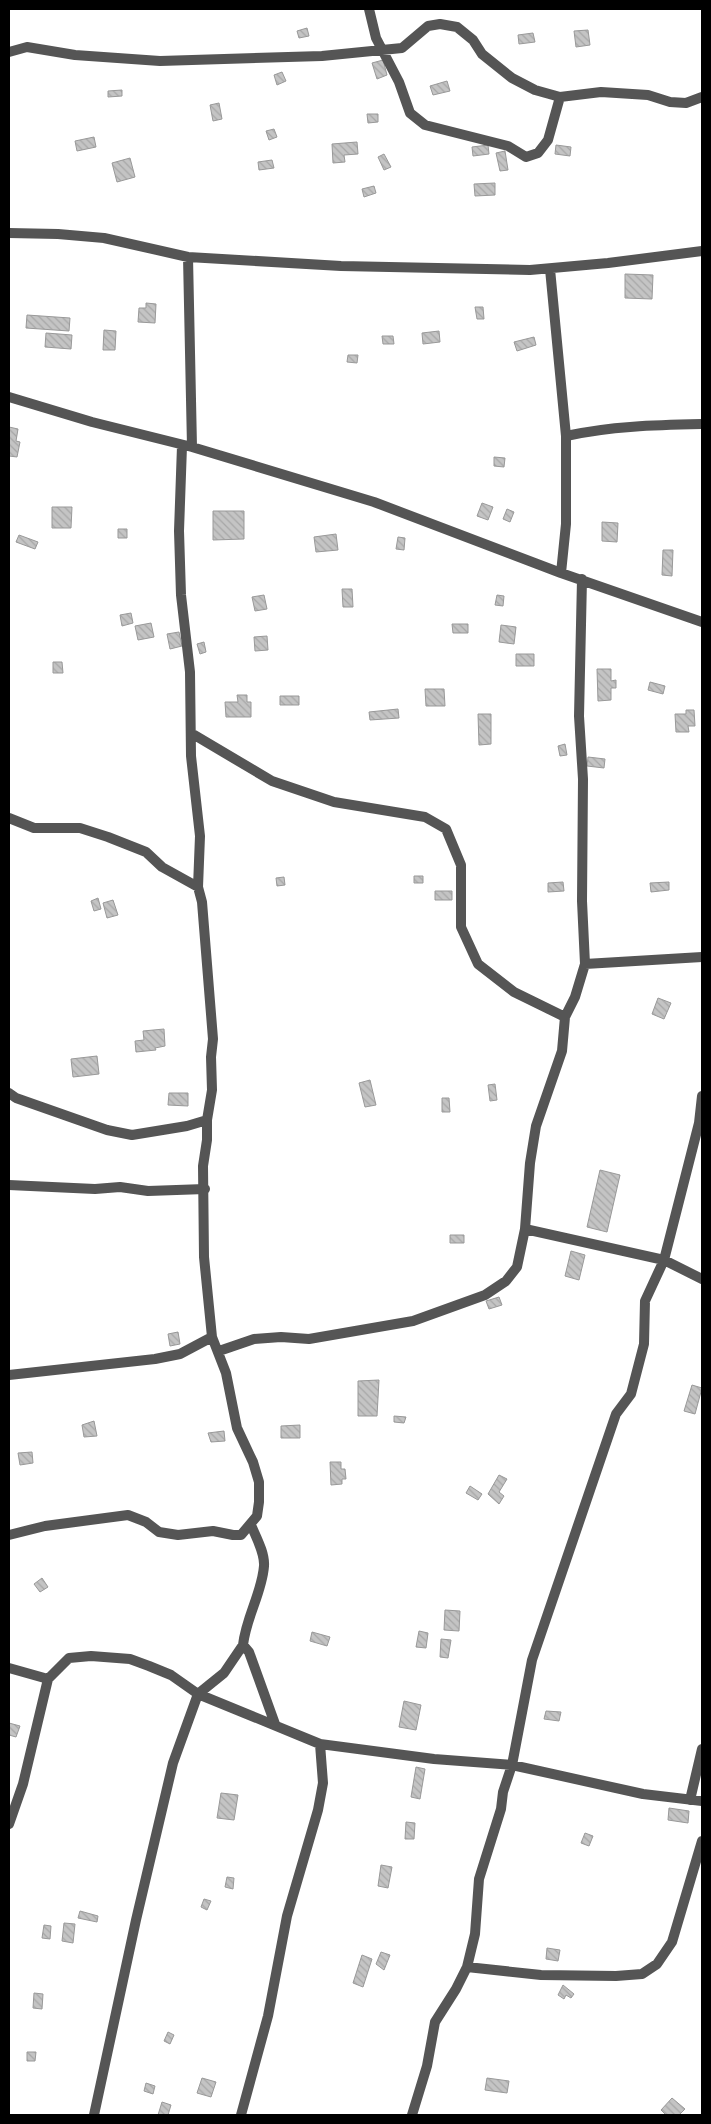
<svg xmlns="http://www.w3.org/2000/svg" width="711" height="2124" viewBox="0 0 711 2124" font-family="'Titillium Web',sans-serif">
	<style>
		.building { fill: url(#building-back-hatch); stroke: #999 }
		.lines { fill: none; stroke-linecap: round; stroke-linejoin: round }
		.street { stroke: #555; stroke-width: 10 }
	</style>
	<defs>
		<pattern id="building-back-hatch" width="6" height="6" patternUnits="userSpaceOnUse" patternTransform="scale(1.25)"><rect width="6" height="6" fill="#c4c4c4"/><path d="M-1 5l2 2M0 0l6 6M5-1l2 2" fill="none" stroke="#a7a7a7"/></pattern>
	</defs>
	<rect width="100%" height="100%" fill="#fff"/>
	<path class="building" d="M307 28 309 36 299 38 297 31Z
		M588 30 590 45 576 47 574 31Z
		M533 33 535 42 519 44 518 35Z
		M383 60 387 75 377 79 372 63Z
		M282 72 286 81 277 85 274 75Z
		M447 81 450 91 433 95 430 86Z
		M122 90V96L108 97V91Z
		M219 103 222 119 213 121 210 105Z
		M367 114H378V122L368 123Z
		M274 129 277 137 269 140 266 131Z
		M94 137 96 147 77 151 75 141Z
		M357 142 358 154 344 155 345 162 333 163 332 144Z
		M488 145 489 154 473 156 472 147Z
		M556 145 571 147 570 156 555 154Z
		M505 151 508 170 500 171 496 153Z
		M384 154 391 167 384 170 378 157Z
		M130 158 135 177 117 182 112 163Z
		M272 160 274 168 259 170 258 162Z
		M495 183V195L475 196 474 184Z
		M374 186 376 193 364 197 362 189Z
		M625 274 653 275 652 299 625 298Z
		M146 303 156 304 155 323 138 322 139 308H146Z
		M475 307H483L484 319H477Z
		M27 315 70 318 69 331 26 328Z
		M104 330 116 331 115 350H103Z
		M439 331 440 342 423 344 422 333Z
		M46 333 72 335 71 349 45 347Z
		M382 336H393L394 344H383Z
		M534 337 536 345 517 351 514 342Z
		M348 355H358L357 363 347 362Z
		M9 427 18 429 16 441 20 442 17 457 9 456Z
		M494 457 505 458 504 467 494 466Z
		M482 503 493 507 488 520 477 516Z
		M52 507H72L71 528H52Z
		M507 509 514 512 510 522 503 519Z
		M213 511H244V539L213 540Z
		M602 522 618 523 617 542 602 541Z
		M118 529H127V538H118Z
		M336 534 338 550 316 552 314 537Z
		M19 535 38 542 35 549 16 542Z
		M398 537 405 538 404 550 396 549Z
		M663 550H673L672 576 662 575Z
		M342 589H352L353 607H343Z
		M264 595 267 609 255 611 252 597Z
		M497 595 504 596 503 606 495 605Z
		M131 613 133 623 122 626 120 615Z
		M151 623 154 637 138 640 135 626Z
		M452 624H468V633H453Z
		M501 625 516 627 514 644 499 642Z
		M179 632 182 646 170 649 167 634Z
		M267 636 268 650 255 651 254 637Z
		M204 642 206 652 200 654 197 644Z
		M516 654H534V666H516Z
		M53 662H62L63 673H53Z
		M597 669H611V681L616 680V688H611V700L598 701Z
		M650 682 665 686 663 694 648 690Z
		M425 689H444L445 706H426Z
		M237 695H247V702H251V717H226L225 702H238Z
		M280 696H299V705H280Z
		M398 709 399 718 370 720 369 712Z
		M686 710H694L695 726H688L689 732H676L675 714H686Z
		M478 714H491V744L479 745Z
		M565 744 567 755 560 756 558 746Z
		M588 757 605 759 604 768 587 766Z
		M414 876H423V883H414Z
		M284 877 285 885 277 886 276 878Z
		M563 882 564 891 548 892V883Z
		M669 882V890L651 892 650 883Z
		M435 891H452V900H435Z
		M98 898 101 909 94 911 91 901Z
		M113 900 118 915 107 918 103 903Z
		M658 998 671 1003 664 1019 652 1014Z
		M164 1029 165 1046 155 1048 156 1050 136 1052 135 1041 144 1040 143 1031Z
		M97 1056 99 1074 73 1077 71 1059Z
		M370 1080 376 1105 365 1107 359 1083Z
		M495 1084 497 1100 490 1101 488 1085Z
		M169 1093H188V1106L168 1105Z
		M442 1098H449L450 1112H442Z
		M600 1170 620 1175 607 1232 587 1227Z
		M450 1235H464V1243H450Z
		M571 1251 585 1255 579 1280 565 1276Z
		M499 1297 502 1305 489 1309 486 1301Z
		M178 1332 180 1344 170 1346 168 1334Z
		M379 1380 377 1416H358V1381Z
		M692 1385 702 1388 695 1414 684 1411Z
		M394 1416 406 1417 404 1423 394 1422Z
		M94 1421 97 1436 84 1437 82 1425Z
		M300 1425V1438H281V1426Z
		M224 1431 225 1441 211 1442 208 1433Z
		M32 1452 33 1463 20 1465 18 1453Z
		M330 1462H341V1469H345L346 1479H342V1484L331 1485Z
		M499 1475 507 1479 499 1492 504 1496 499 1504 488 1494Z
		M470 1486 482 1494 478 1500 466 1493Z
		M42 1578 48 1587 40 1592 34 1584Z
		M445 1610 460 1611 459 1631 444 1630Z
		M419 1631 428 1633 426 1648 416 1647Z
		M312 1632 330 1637 327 1646 310 1641Z
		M441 1639 451 1640 448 1658 440 1657Z
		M404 1701 421 1705 416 1730 399 1727Z
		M546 1711 561 1712 559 1721 544 1719Z
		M9 1723 20 1726 16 1737 9 1735Z
		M416 1767 425 1769 420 1799 411 1797Z
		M221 1793 238 1795 234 1820 217 1818Z
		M669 1808 689 1811 688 1823 668 1820Z
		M406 1822 415 1823 414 1839H405Z
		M585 1833 593 1836 589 1846 581 1843Z
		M381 1865 392 1867 388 1888 378 1886Z
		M227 1877 234 1878 233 1889 225 1887Z
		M204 1899 211 1901 207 1910 201 1907Z
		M80 1911 98 1916 97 1922 78 1918Z
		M64 1923 75 1924 73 1943 62 1941Z
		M44 1925 51 1926 50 1939 42 1938Z
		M547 1948 560 1950 558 1961 546 1959Z
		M381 1952 390 1955 384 1970 376 1964Z
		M362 1955 372 1959 363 1987 353 1983Z
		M563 1985 574 1994 571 1998 566 1995 564 1999 558 1995Z
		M34 1993 43 1994 42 2009 33 2008Z
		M168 2032 174 2035 170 2044 164 2041Z
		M27 2052H36L35 2061H27Z
		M202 2078 216 2082 211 2097 197 2093Z
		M487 2078 509 2081 507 2093 485 2090Z
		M146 2083 155 2086 153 2094 144 2091Z
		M672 2098 685 2109 679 2115H666L661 2110Z
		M162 2102 171 2105 168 2115H158Z"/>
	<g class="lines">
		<path class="street" d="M369 9 376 38 399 82 410 113 425 125 508 146 526 157 538 153 548 140 560 97
			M9 52 27 47 75 55 160 61 322 56 402 48 428 26 440 24 457 27 473 40 482 54 512 78 535 90 560 97 601 92 648 95 670 102 686 103 702 97
			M9 233 58 234 104 238 188 257 341 266 530 270 608 263 702 251
			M188 257 192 447
			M550 269 566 436V524L561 573
			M9 397 92 422 192 447 374 502 561 573 702 622
			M566 436C610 426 657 425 702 424
			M191 733 272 781 334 802 425 817 446 829 461 865V927L478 964 514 992 565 1017
			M9 818 34 828H80L108 837 146 852 162 867 198 887
			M585 964 702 957
			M9 1093 16 1098 107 1130 132 1135 187 1126 207 1120
			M9 1185 95 1189 120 1187 148 1191 205 1189
			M525 1229 664 1260 702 1279
			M219 1351 254 1339 281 1337 309 1339 413 1321 485 1295 506 1281 517 1267 525 1229 530 1163 536 1126 562 1051 565 1017 575 997 585 964 582 901 583 779 579 716 582 579
			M9 1375 155 1359 180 1354 212 1337
			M251 1525C256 1537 265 1553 264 1566 262 1593 246 1617 243 1645L249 1652 275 1724
			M9 1535 45 1526 128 1515 146 1522 159 1532 178 1535 213 1531 233 1535H241L257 1516 259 1502V1482L253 1462 237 1428 226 1373 212 1337 204 1257 203 1166 207 1140V1120L212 1090 211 1057 213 1039 202 902 198 887 200 836 191 756 190 672 181 595 179 531 182 446
			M9 1668 48 1679 23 1784 9 1824
			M48 1679 69 1658 91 1656 130 1659 149 1666 171 1675 198 1694 320 1744 434 1759 512 1765 643 1794 702 1801
			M690 1800 702 1749
			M467 1967 541 1975 616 1976 642 1974 657 1964 672 1942 702 1841
			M94 2115 136 1920 173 1763 198 1694 224 1673 243 1645
			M241 2115 268 2016 287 1916 318 1810 323 1783 320 1744
			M412 2115 427 2066 435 2022 456 1989 467 1967 475 1934 479 1879 501 1809 503 1792 512 1765 532 1660 616 1414 631 1394 644 1344 645 1301 664 1260 699 1123 702 1096"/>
	</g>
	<rect width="711" height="2124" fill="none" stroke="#000000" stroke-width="20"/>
</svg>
